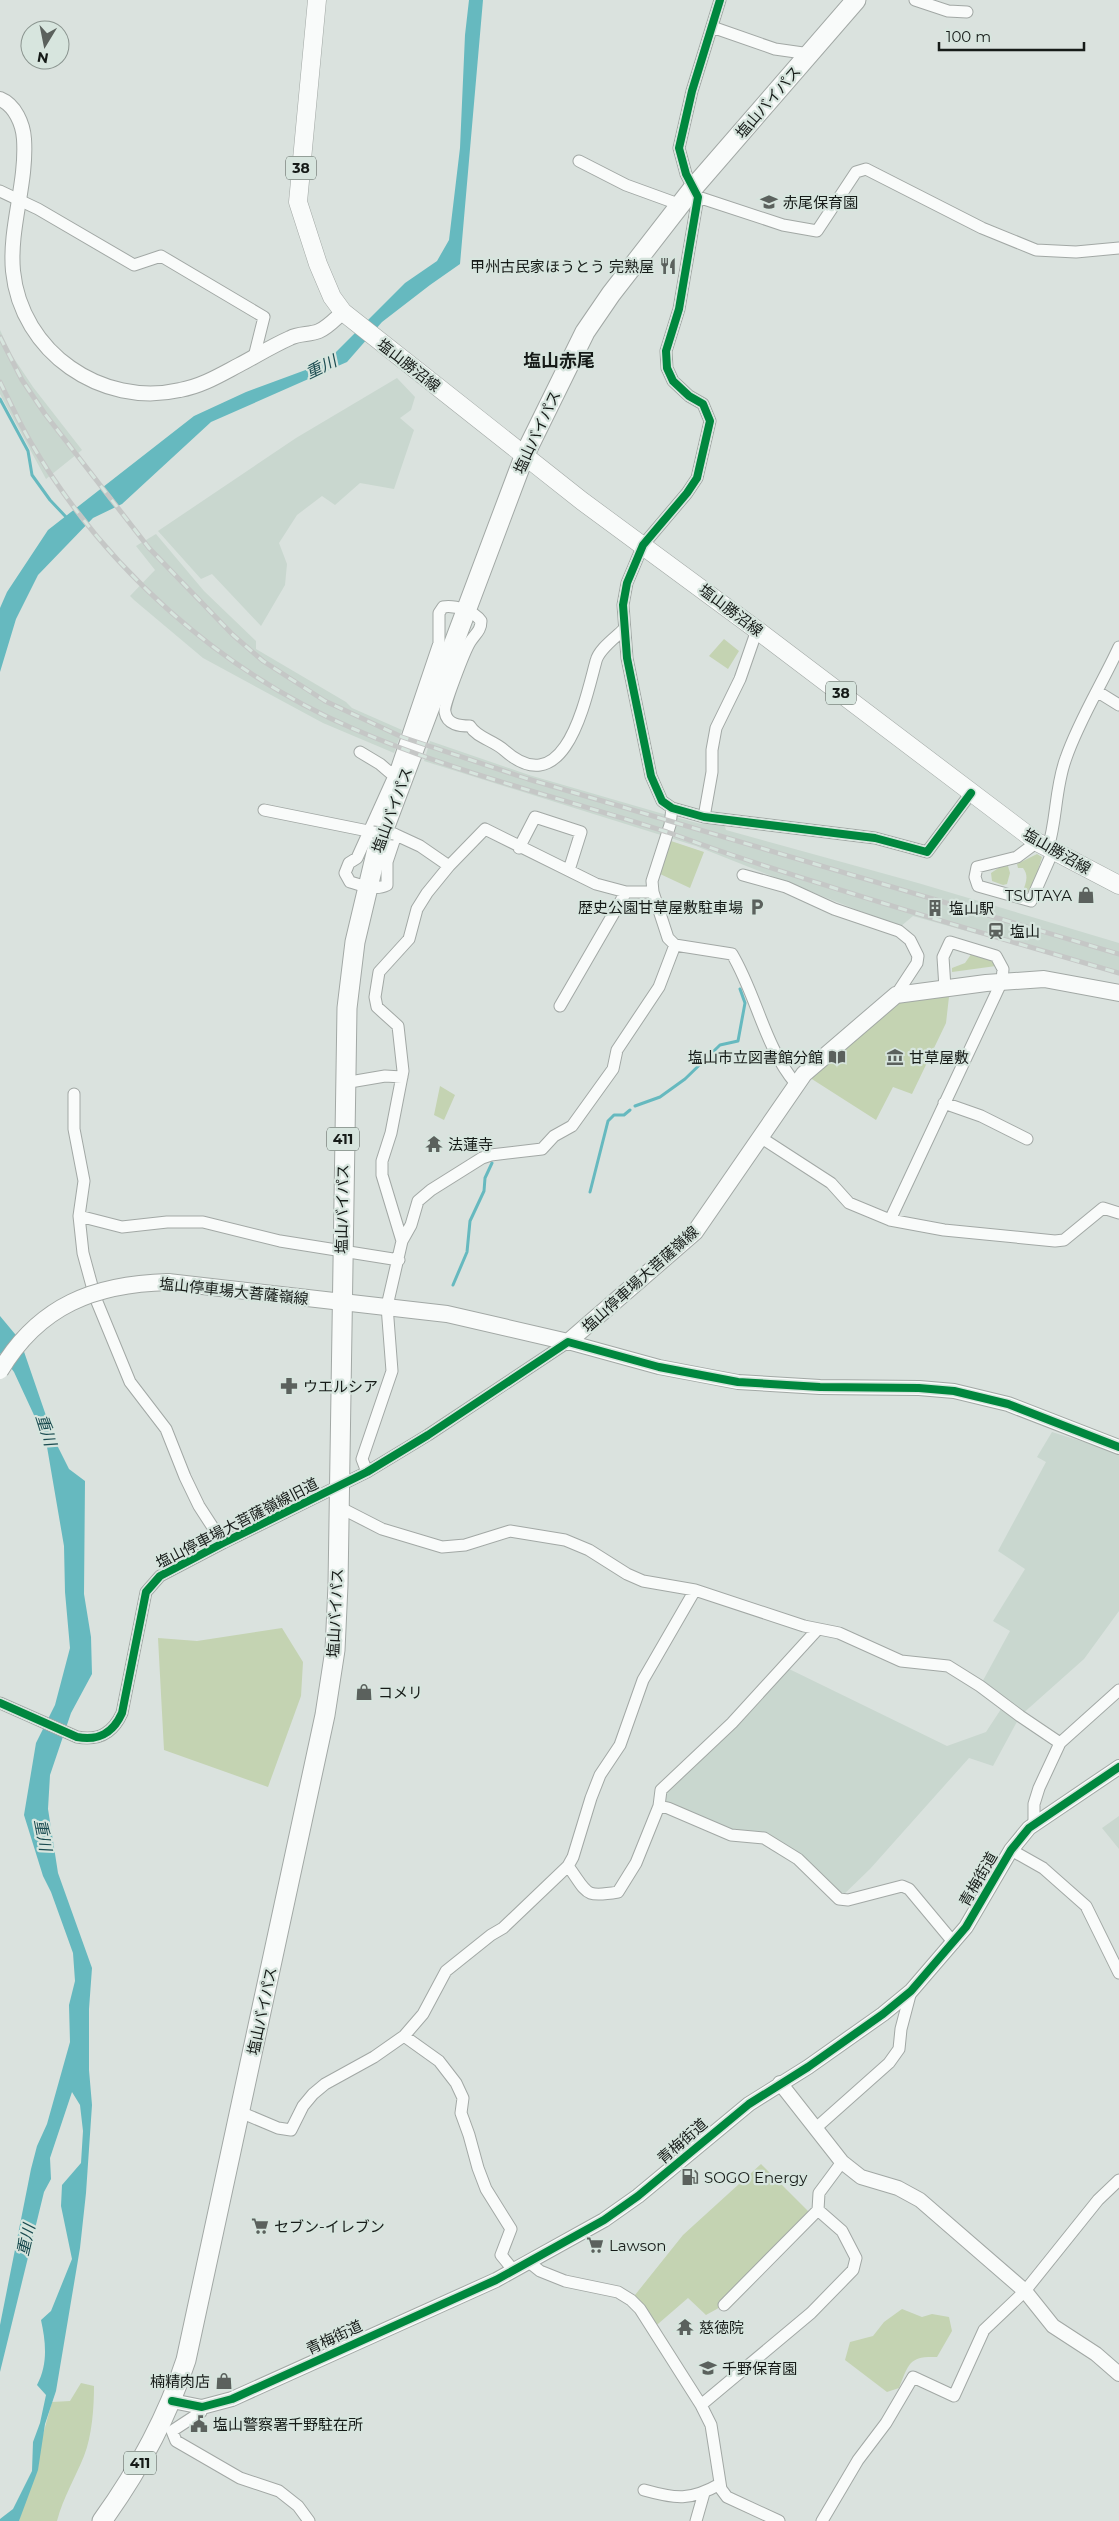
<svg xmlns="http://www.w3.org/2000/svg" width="1119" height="2521" viewBox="0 0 1119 2521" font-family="Montserrat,'Noto Sans JP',sans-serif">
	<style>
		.built { fill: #c9d7cf }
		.green { fill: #c4d3b2 }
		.water { fill: #66b9bf }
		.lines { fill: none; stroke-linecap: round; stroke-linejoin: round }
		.stream { stroke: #66b9bf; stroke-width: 3 }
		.minor-casing { stroke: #a2a8a5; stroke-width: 13 }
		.tertiary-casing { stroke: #a2a8a5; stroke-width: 16 }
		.secondary-casing { stroke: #a2a8a5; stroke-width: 18 }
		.primary-casing { stroke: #a2a8a5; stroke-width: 19 }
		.trunk-casing { stroke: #a2a8a5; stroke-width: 21 }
		.minor { stroke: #f9fbfa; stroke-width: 11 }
		.tertiary { stroke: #f9fbfa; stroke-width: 14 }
		.secondary { stroke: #f9fbfa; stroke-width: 16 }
		.primary { stroke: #f9fbfa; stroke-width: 18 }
		.trunk { stroke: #f9fbfa; stroke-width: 19 }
		.rail-casing { stroke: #c5c7c6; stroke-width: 5 }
		.rail { stroke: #d7e5de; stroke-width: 3; stroke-dasharray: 9; stroke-linecap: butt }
		.minor-bridge-casing { stroke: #a2a8a5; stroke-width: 13; stroke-linecap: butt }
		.secondary-bridge-casing { stroke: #a2a8a5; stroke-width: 18; stroke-linecap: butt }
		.minor-bridge { stroke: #f9fbfa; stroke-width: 11 }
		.secondary-bridge { stroke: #f9fbfa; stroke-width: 16 }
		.cycleway-casing { stroke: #d7e5de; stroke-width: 11 }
		.cycleway { stroke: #00873e; stroke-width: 8 }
		.labels { text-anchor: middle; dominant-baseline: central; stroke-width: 4.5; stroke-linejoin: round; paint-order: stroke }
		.shield { fill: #d7e5de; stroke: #505853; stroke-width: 1 }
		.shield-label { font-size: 14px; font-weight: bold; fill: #161b18 }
		.street-label { font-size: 15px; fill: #161b18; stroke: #d7e5de }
		.poi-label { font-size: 15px; fill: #161b18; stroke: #d7e5de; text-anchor: start }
		.water-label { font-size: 16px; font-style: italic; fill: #1a4b50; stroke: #d7e5de }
		.quarter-label { font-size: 18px; font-weight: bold; fill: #161b18; stroke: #d7e5de }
	</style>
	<rect width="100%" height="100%" fill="#dae2de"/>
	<path class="built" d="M0 330 11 354 33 387 82 450 46 479 0 394Z
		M397 378 415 397 411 410 400 418 414 430 394 489 360 483 335 505 322 496 297 515 279 543 287 564 285 585 261 626 212 574 201 579 158 531 296 438Z
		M156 534 204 591 256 641V649L346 702 352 708 402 730 394 753 323 723 203 658 134 600 130 596 155 570 136 546Z
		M430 741 529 775 660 813 701 824 724 823 726 830 918 883 1119 943V974L913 916 900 927 696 846 424 761Z
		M1052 1432 1119 1453V1611L1084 1659 1020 1716 993 1766 969 1758 870 1869 839 1899 764 1838 731 1835 668 1808 661 1790 785 1667 947 1746 986 1732 1005 1703 980 1686 1010 1631 993 1621 1025 1569 998 1551 1046 1462 1037 1457Z
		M1119 1816V1849L1102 1828Z"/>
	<path class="green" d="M724 639 739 651 728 669 709 656Z
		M668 840 704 852 690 888 658 873Z
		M1037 854 1042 857 1031 893 1023 891C1026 882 1029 876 1023 868H1018L1017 864Z
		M1008 866 1010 873 1007 884 1003 885 992 881 991 873 1000 867Z
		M972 953 994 960 996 966 952 972V968L965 963Z
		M950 988 946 1023 912 1094 893 1087 876 1120 804 1074 888 1001Z
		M440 1086 455 1095 444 1120 434 1115Z
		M282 1628 303 1662 301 1696 268 1787 164 1750 158 1638 197 1641Z
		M761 2164 812 2215 724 2305 706 2315 688 2298 651 2330 631 2300 683 2235Z
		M902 2309 922 2317 932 2314 949 2317 952 2331 937 2357C909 2356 909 2363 899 2388L887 2392 845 2360 850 2342 873 2336 884 2322Z
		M81 2383 94 2386C94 2408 92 2436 84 2456 75 2478 63 2498 57 2521H19L52 2402 70 2401Z"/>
	<path class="water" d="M469 0H483L460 264 430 285 382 322 347 362 211 422 122 504 93 518 38 575 16 619 0 672V608L7 592 48 530 194 416 246 392 311 368 335 353 405 283 437 261 449 240 460 148 465 35Z
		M0 1316 20 1340 54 1439 69 1469 85 1481 84 1594 91 1637 92 1674 71 1713 50 1775 48 1809 58 1873 92 1968 89 2009V2070L92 2105 86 2193 80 2248 56 2391 45 2424 38 2470 19 2521H0V2519L13 2509 32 2471 33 2442 40 2423 46 2395 37 2385C48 2364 46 2343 41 2320L51 2311 72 2259 61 2206 62 2185 81 2163 83 2131 80 2105 72 2092 50 2158 51 2179 44 2192 0 2372V2325L31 2169 37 2146 47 2124 70 2042 69 2005 75 1981 73 1953 51 1892 43 1876 24 1815 36 1743 55 1705 70 1648 65 1592 64 1546 46 1441 14 1372 0 1353Z"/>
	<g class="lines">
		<path class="stream" d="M0 399 28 451 32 475 50 500 67 518
			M635 1106 660 1097 685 1079 720 1045 738 1041 745 1003 740 989
			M590 1192 608 1121 614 1115H624L630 1110
			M453 1285 467 1252 470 1221 484 1191 485 1178 492 1163"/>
		<g class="minor-casing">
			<path id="minor" d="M720 0 692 91 679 148 686 174 698 197 679 309 666 351 667 368 673 381 689 396 703 404 710 421 697 478 687 493 643 545 627 583 623 605 627 658 651 776 662 801 672 808 704 817 875 838 927 852 971 793
				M915 0 948 11 967 12
				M712 27 775 49 810 54
				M579 161 626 185 681 205
				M0 191 38 209 134 265 161 256 264 317 254 357
				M698 197 783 225 817 231 856 172 866 169 982 228 1036 250 1076 252 1119 248
				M1098 692 1119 705
				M360 752 380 764 394 776 357 858 349 863 345 873 350 882C362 885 375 891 387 885V862L396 835
				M394 776 439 643V613L443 607C455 605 474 611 481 621 481 631 475 634 470 642 465 650 443 706 445 712 447 725 460 726 470 726 477 738 493 740 504 750 565 804 585 701 596 661 599 649 615 638 623 630
				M672 808 670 825 652 881 653 892 668 938 675 945 732 954C757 996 764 1046 796 1084
				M264 810 373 832
				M704 817 712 772V750L716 728 740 679 757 630
				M394 834 420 846 449 866
				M1037 842 1017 857 977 867 975 877 978 886 1031 901 1053 851
				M519 848 535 817 581 832 569 870
				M1048 848C1057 819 1055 787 1066 758 1079 720 1102 684 1119 647
				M743 875 786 887 834 909 899 931 910 940 918 956 917 963 896 995
				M560 1006 626 892
				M344 1083 385 1076 402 1077
				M74 1094V1129L84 1181 79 1216 83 1253 95 1297 130 1382 166 1429 185 1477 199 1506 223 1543
				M944 1103 981 1116 1027 1139
				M760 1137 831 1183 849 1203 890 1220 944 1230 1055 1241 1064 1240 1103 1208 1119 1213
				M79 1216 122 1227 167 1222H203L280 1241 399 1260
				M890 1220 1002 981 1003 969 996 956 950 942 943 957 945 988
				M402 1241 411 1225 418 1201 431 1190 482 1158 491 1155 542 1149 554 1136 572 1126 613 1069 617 1050 659 987 675 945
				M367 1472 362 1459 392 1371 387 1306 402 1241 382 1175V1161L391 1133 403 1071 398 1026 377 1007 375 997 379 972 409 939 417 909 427 893 449 866 485 829 596 884 626 892H653
				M339 1507 382 1529 442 1547 465 1545 510 1531 565 1540 589 1550 627 1574 643 1581 695 1590 804 1626 839 1633 901 1661 948 1666 980 1686 1020 1716 1060 1743
				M0 1703 77 1737C99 1741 113 1733 122 1713L146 1592 160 1576 223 1543 367 1472 428 1435 568 1342
				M659 1806 668 1808 731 1835 764 1838 798 1859 839 1899 848 1900 902 1886 909 1889 954 1943
				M1034 1823V1804L1039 1788 1060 1743 1119 1690
				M1011 1850 1043 1868 1086 1906 1119 1973
				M568 1866C588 1893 583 1898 618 1892L636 1863 659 1806 661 1790 732 1723 817 1630
				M404 2036 439 2061 456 2083 463 2098 461 2113 469 2135 478 2168 486 2189 511 2229 501 2255 514 2271
				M240 2112 278 2128 291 2130 303 2106 313 2094 325 2084 374 2057 404 2036 423 2014 446 1971 491 1935 503 1928 568 1866 573 1857 591 1798 600 1775 620 1745 643 1680 695 1590
				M817 2127 889 2063 899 2049 901 2029 911 1991
				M530 2263 540 2271 565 2281 618 2292 631 2300 640 2309 701 2405 711 2425 721 2489 727 2497 779 2521
				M724 2305 818 2210
				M701 2405 811 2313 853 2270 856 2258 842 2231 818 2210 819 2193 842 2162
				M202 2407 201 2412 172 2431 176 2441 240 2478 279 2491 298 2506 309 2521
				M644 2490C676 2499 690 2501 720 2484
				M696 2521 704 2493
				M822 2521 858 2460 886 2423 913 2377 954 2396 984 2330 1025 2291 1098 2200 1119 2180"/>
		</g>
		<g class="tertiary-casing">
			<path id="tertiary" d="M0 99C15 105 23 124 24 139 27 184 9 227 13 271 21 352 102 408 180 390 202 386 220 375 239 365 256 356 272 346 290 338 299 333 310 335 319 331 328 327 335 319 343 312
				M568 1342 659 1367 738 1382 820 1387 919 1388 954 1391 1008 1404 1119 1447
				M780 2083 842 2162 861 2177 898 2188 920 2200 1025 2291 1053 2326 1096 2354 1119 2374
				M172 2401 202 2407 232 2399 496 2280 604 2220 638 2196 749 2104 808 2067 883 2014 911 1991 966 1927 1011 1850 1029 1828 1119 1767"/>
		</g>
		<g class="secondary-casing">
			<path id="secondary" d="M168 1282 447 1314 568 1342 695 1232 804 1074 896 995 986 983 1044 979 1119 993"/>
		</g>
		<g class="primary-casing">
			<path id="primary" d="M317 0 298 202 318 264 332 297 343 312 582 501 757 630 1037 842 1119 885"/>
		</g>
		<g class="trunk-casing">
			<path id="trunk" d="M102 2521C138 2471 167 2418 186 2360L325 1715 335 1650 338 1585 347 1008 355 942 378 845 525 454 585 332 611 294 694 187 856 0"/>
		</g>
		<use href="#minor" class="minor"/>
		<use href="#tertiary" class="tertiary"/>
		<use href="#secondary" class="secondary"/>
		<use href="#primary" class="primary"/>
		<use href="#trunk" class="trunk"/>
		<g class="rail-casing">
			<path id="rail" d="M0 337 22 380 45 414 149 548 233 635 263 661 325 701 402 737 528 779 1119 954
				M0 382C10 402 19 422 30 441 103 567 221 672 354 729 455 773 562 798 667 832 687 839 708 847 729 854 858 897 988 935 1119 973"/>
		</g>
		<use href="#rail" class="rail"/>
		<g class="minor-bridge-casing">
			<path id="minor-bridge" d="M373 832 394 834"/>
		</g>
		<g class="secondary-bridge-casing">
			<path id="secondary-bridge" d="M0 1371C39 1305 95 1284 168 1282"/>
		</g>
		<use href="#minor-bridge" class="minor-bridge"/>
		<use href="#secondary-bridge" class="secondary-bridge"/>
		<g class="cycleway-casing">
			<path id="cycleway" d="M720 0 692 91 679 148 686 174 698 197 679 309 666 351 667 368 673 381 689 396 703 404 710 421 697 478 687 493 643 545 627 583 623 605 627 658 651 776 662 801 672 808 704 817 875 838 927 852 971 793
				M0 1703 77 1737C99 1741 113 1733 122 1713L146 1592 160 1576 223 1543 367 1472 428 1435 568 1342 659 1367 738 1382 820 1387 919 1388 954 1391 1008 1404 1119 1447
				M172 2401 202 2407 232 2399 496 2280 604 2220 638 2196 749 2104 808 2067 883 2014 911 1991 966 1927 1011 1850 1029 1828 1119 1767"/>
		</g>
		<use href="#cycleway" class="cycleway"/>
	</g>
	<defs>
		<g id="school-bare" transform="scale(1.35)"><path d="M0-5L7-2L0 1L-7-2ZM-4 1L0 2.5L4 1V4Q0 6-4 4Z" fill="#5b615d" stroke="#d7e5de" stroke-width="2.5" paint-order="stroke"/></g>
		<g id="restaurant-bare" transform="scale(1.35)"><path d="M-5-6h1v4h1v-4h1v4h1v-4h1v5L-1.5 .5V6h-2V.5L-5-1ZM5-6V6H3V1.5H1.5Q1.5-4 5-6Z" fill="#5b615d" stroke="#d7e5de" stroke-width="2.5" paint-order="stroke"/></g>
		<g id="shop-bare" transform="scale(1.35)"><path d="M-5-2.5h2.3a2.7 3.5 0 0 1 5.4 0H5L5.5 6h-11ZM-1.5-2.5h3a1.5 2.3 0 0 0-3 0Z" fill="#5b615d" stroke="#d7e5de" stroke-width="2.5" paint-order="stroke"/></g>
		<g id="parking-bare" transform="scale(1.35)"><path d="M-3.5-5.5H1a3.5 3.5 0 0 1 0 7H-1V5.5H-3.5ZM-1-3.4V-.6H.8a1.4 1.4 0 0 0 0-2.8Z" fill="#5b615d" stroke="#d7e5de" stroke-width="2.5" paint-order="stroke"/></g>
		<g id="building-bare" transform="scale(1.35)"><path d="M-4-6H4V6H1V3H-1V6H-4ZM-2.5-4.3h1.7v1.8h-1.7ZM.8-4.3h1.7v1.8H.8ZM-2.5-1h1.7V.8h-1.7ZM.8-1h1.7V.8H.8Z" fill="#5b615d" stroke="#d7e5de" stroke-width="2.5" paint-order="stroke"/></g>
		<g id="station-bare" transform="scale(1.35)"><path d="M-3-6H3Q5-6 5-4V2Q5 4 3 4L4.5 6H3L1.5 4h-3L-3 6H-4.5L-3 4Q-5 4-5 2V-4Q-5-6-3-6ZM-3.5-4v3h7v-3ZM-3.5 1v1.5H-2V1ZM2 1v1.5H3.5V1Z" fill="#5b615d" stroke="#d7e5de" stroke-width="2.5" paint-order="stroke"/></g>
		<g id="library-bare" transform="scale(1.35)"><path d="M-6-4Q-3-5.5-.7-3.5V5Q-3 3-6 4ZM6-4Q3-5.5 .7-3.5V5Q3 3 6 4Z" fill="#5b615d" stroke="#d7e5de" stroke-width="2.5" paint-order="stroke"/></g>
		<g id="museum-bare" transform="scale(1.35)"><path d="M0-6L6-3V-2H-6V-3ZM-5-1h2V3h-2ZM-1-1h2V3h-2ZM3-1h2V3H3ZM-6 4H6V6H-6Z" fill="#5b615d" stroke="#d7e5de" stroke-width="2.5" paint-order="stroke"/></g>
		<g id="temple-bare" transform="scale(1.35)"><path d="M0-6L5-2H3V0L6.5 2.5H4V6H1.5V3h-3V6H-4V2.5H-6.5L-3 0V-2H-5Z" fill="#5b615d" stroke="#d7e5de" stroke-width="2.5" paint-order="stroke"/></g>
		<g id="pharmacy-bare" transform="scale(1.35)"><path d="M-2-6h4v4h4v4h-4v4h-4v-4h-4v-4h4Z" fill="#5b615d" stroke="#d7e5de" stroke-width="2.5" paint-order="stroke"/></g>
		<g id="fuel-bare" transform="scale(1.35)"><path d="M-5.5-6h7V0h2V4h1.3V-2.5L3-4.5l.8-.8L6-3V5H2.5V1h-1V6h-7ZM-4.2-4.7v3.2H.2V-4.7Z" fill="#5b615d" stroke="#d7e5de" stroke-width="2.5" paint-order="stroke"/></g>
		<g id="supermarket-bare" transform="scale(1.35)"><path d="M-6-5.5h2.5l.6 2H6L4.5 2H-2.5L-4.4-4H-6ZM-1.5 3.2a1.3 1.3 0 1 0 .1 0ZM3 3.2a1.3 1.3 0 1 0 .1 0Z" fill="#5b615d" stroke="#d7e5de" stroke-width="2.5" paint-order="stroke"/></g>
		<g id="civic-bare" transform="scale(1.35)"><path d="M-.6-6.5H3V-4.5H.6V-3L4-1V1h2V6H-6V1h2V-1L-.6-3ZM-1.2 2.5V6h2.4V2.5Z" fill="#5b615d" stroke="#d7e5de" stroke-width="2.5" paint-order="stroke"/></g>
	</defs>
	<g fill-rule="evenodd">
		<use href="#school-bare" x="769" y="202"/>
		<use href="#restaurant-bare" x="668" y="266"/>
		<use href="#shop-bare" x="1086" y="895"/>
		<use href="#parking-bare" x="757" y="907"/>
		<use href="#building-bare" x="935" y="908"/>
		<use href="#station-bare" x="996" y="931"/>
		<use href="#library-bare" x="837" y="1057"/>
		<use href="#museum-bare" x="895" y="1057"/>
		<use href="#temple-bare" x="434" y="1144"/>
		<use href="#pharmacy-bare" x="289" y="1386"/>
		<use href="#shop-bare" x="364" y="1692"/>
		<use href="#fuel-bare" x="690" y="2177"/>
		<use href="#supermarket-bare" x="260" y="2226"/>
		<use href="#supermarket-bare" x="595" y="2245"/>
		<use href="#temple-bare" x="685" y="2327"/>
		<use href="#school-bare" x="708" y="2368"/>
		<use href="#shop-bare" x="224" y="2381"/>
		<use href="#civic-bare" x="199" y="2424"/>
	</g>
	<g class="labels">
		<g class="shield">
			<rect x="286" y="156.5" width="30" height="23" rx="4"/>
			<rect x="826" y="681.5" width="30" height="23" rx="4"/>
			<rect x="327" y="1127.5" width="32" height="23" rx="4"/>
			<rect x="124" y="2451.5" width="32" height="23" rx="4"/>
		</g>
		<g class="shield-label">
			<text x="301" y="168">38</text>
			<text x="841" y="693">38</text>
			<text x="343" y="1139">411</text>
			<text x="140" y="2463">411</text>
		</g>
		<g class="street-label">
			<text transform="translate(768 102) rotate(-49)">塩山バイパス</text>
			<text transform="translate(409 365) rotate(38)">塩山勝沼線</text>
			<text transform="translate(537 432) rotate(-65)">塩山バイパス</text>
			<text transform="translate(731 610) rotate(37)">塩山勝沼線</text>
			<text transform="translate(392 810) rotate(-70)">塩山バイパス</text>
			<text transform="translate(1057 851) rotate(30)">塩山勝沼線</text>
			<text transform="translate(342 1209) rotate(-89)">塩山バイパス</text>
			<text transform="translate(640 1279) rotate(-42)">塩山停車場大菩薩嶺線</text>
			<text transform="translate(234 1291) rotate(6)">塩山停車場大菩薩嶺線</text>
			<text transform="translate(237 1523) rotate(-27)">塩山停車場大菩薩嶺線旧道</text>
			<text transform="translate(335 1613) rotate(-87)">塩山バイパス</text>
			<text transform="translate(978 1879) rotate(-60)">青梅街道</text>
			<text transform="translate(262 2011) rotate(-78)">塩山バイパス</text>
			<text transform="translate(682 2141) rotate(-41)">青梅街道</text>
			<text transform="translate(334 2337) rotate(-25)">青梅街道</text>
		</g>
		<g class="poi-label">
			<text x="783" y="202">赤尾保育園</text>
			<text x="654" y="266" text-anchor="end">甲州古民家ほうとう 完熟屋</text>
			<text x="1072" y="895" text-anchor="end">TSUTAYA</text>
			<text x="743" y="907" text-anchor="end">歴史公園甘草屋敷駐車場</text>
			<text x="949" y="908">塩山駅</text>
			<text x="1010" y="931">塩山</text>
			<text x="823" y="1057" text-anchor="end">塩山市立図書館分館</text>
			<text x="909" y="1057">甘草屋敷</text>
			<text x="448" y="1144">法蓮寺</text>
			<text x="303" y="1386">ウエルシア</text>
			<text x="378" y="1692">コメリ</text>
			<text x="704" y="2177">SOGO Energy</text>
			<text x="274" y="2226">セブン-イレブン</text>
			<text x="609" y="2245">Lawson</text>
			<text x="699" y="2327">慈徳院</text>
			<text x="722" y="2368">千野保育園</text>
			<text x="210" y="2381" text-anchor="end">楠精肉店</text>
			<text x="213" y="2424">塩山警察署千野駐在所</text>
		</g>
		<g class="water-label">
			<text transform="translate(321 367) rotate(-26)">重川</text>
			<text transform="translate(46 1430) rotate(72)">重川</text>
			<text transform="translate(43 1835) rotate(79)">重川</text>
			<text transform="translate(26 2240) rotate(-77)">重川</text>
		</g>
		<g class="quarter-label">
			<text x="559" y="361">塩山赤尾</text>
		</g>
	</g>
	<g transform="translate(45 45) rotate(190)"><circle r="24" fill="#d7e5de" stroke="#8a948f"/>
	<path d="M0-4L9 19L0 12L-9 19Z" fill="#5b615d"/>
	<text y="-8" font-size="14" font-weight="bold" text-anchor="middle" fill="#161b18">N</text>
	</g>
	<path d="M939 42v8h145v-8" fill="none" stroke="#161b18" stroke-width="2.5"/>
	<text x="946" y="42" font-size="15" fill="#161b18" stroke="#d7e5de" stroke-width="4" paint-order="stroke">100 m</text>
</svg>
